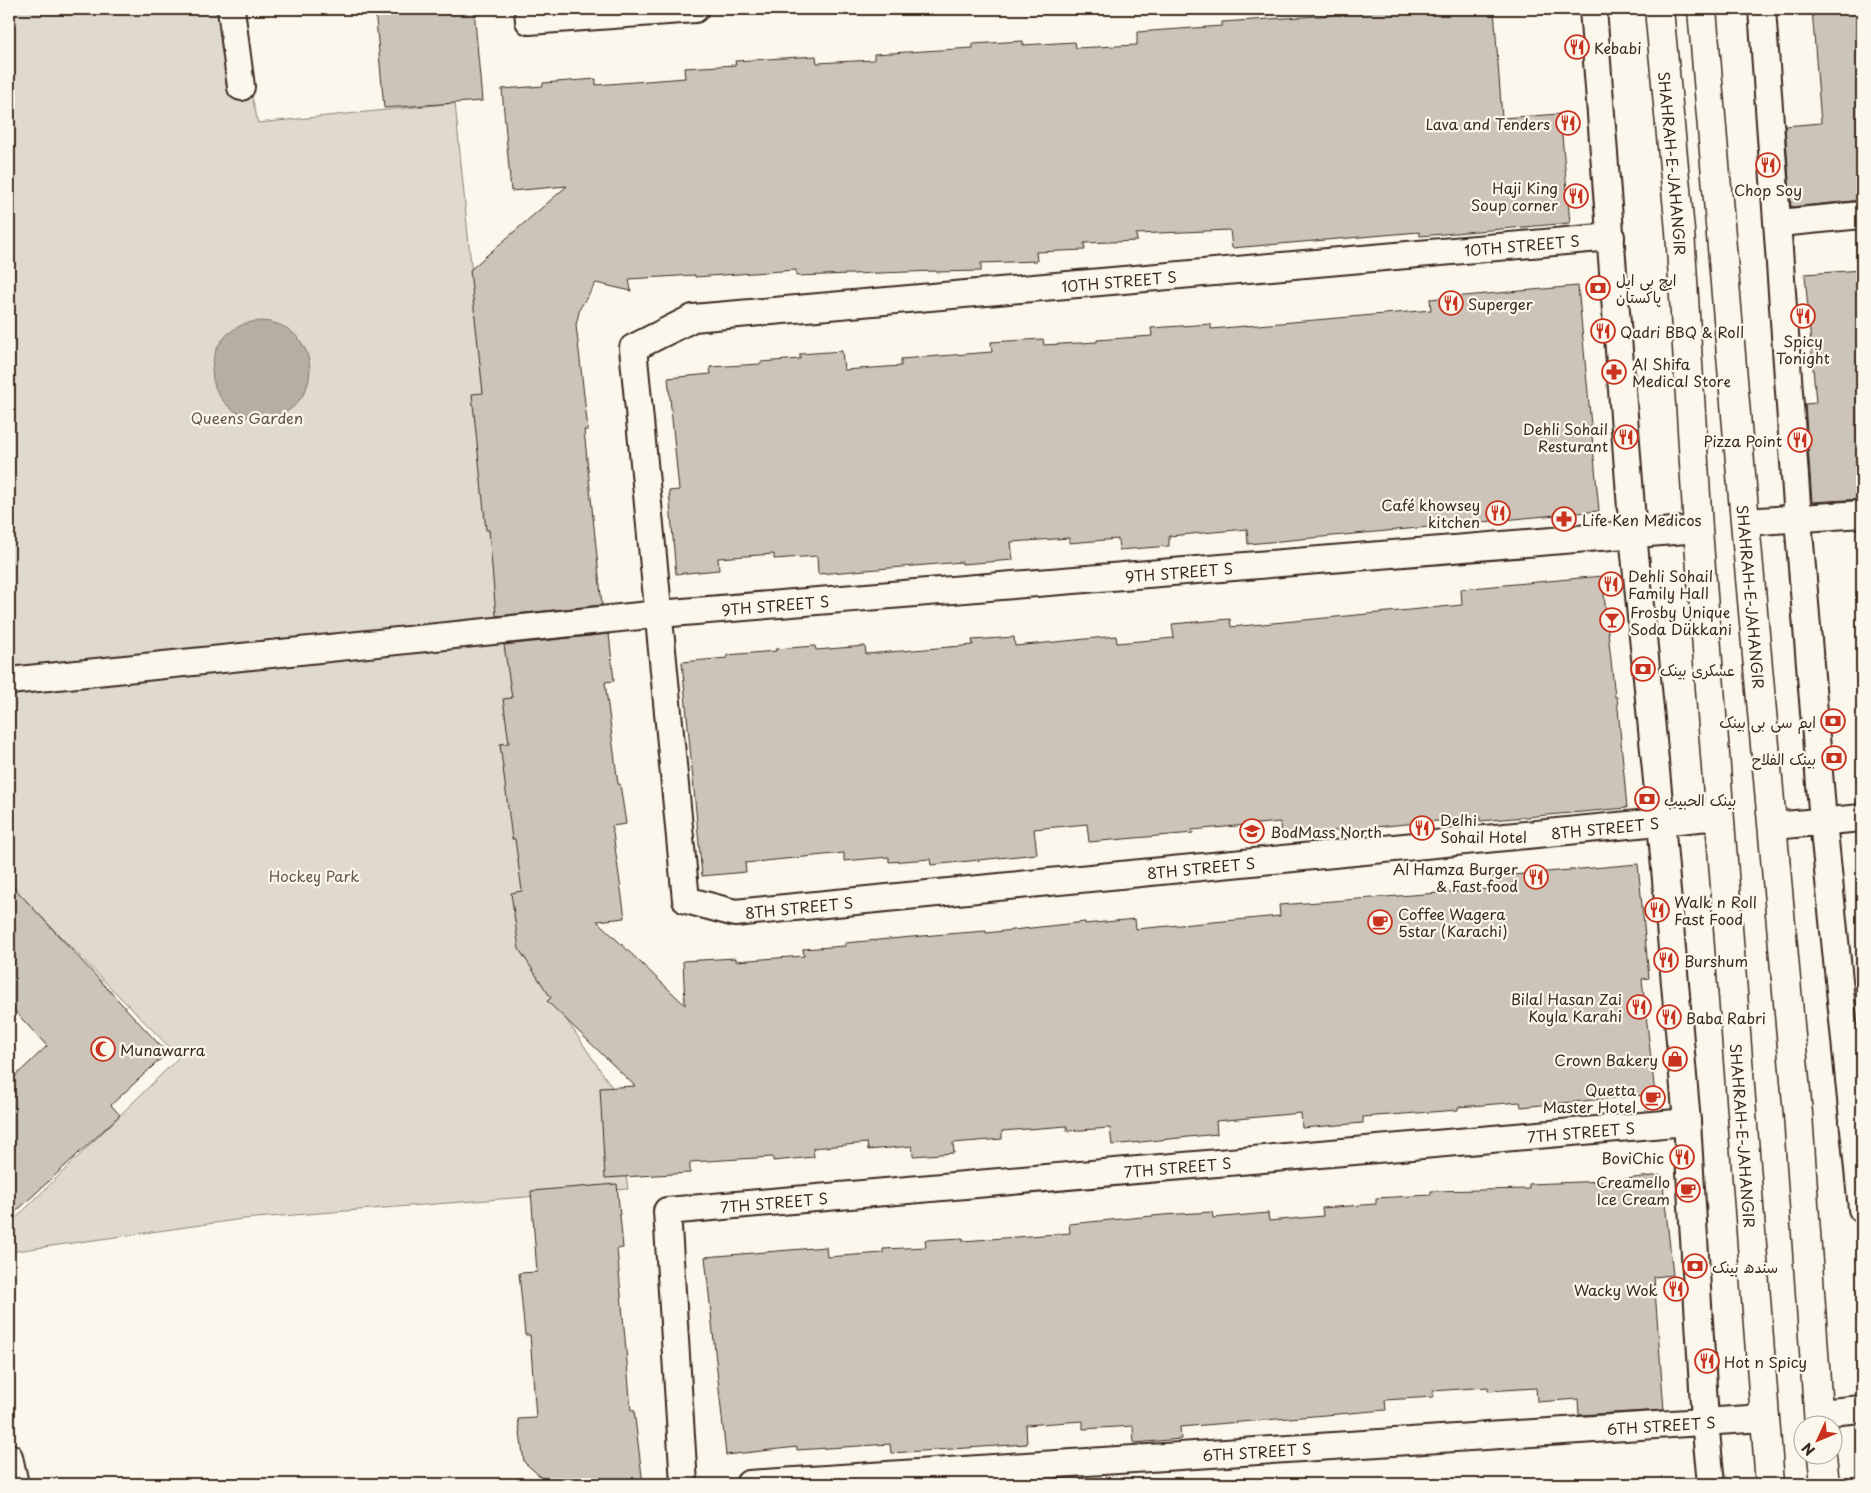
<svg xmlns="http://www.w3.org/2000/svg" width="1871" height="1493" viewBox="0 0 1871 1493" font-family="'Playpen Sans','Playpen Sans Arabic',sans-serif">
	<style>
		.green { fill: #dfd9ce; stroke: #8d8276 }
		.water { fill: #b6aea2; stroke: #85796d }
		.building { fill: #ccc4b9; stroke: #3b2a1e }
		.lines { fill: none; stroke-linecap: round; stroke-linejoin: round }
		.minor-casing { stroke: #3b2a1e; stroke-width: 30 }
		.tertiary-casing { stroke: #3b2a1e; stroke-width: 31 }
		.secondary-casing { stroke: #3b2a1e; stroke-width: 31 }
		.minor { stroke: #fbf7ec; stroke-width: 26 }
		.tertiary { stroke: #fbf7ec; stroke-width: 28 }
		.secondary { stroke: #fbf7ec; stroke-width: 28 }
		.labels { text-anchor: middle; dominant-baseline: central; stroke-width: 4.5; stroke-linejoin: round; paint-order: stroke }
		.poi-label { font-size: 15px; fill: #3b2a1e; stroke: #fbf7ec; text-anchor: start }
		.street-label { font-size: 15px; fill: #3b2a1e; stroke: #fbf7ec }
		.park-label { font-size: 15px; fill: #64564a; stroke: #fbf7ec }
	</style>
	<rect width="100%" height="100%" fill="#fbf7ec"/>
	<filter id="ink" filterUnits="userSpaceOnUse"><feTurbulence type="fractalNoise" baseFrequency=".02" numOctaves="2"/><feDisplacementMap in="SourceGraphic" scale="10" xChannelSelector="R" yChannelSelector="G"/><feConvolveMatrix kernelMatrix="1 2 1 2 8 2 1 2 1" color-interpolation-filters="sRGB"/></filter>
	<g filter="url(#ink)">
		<path class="green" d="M9 9H232L258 123 455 103 507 630 560 1010 613 1089 628 1189 243 1219 9 1252V1225L179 1057 9 884Z"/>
		<path class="water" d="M212 370a49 49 0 1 1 98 0a49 49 0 1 1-98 0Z"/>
		<path class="building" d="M375 9H474L482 101 384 108Z
			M1333 9H1494L1502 118 1560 114 1570 223 1420 236 1419 232 1232 248 1230 230 1136 234 1137 241 1084 243 1085 250 1036 252 1037 261 981 263V271L936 272V271L796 276V270L695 277V275L629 279 631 291 596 283 580 308 576 325 588 430H584L602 605 496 616 489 530H486L472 394 483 393 470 270 567 186 511 191 502 89 543 86V83L596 79V85L685 78 684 68 736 65 735 61 816 56 817 63 874 60V54L973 48V44L1023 41V45L1075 42 1076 48 1137 45V32L1222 26V22L1333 15Z
			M1812 9H1862V200L1791 207 1785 126 1821 123Z
			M1862 270V499L1812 502 1805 404 1816 403 1805 274Z
			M1578 286 1599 511 1248 544 1247 529 1169 536V546L1119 550 1118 539 1069 543V538L1011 542 1013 560 962 564V562L818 574 817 556 774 559V554L718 558 719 570 676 574 669 491 679 490 668 378 711 374 710 367 761 364V362L800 359V354L842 351 844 370 901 366V359L992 352 991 342 1043 339 1044 345 1097 342V340L1152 336 1151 328 1211 324V329L1431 310 1430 299Z
			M1602 576 1615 697H1617L1627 808 1480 821V817L1281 836 1280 822 1192 830 1193 833 1089 842 1087 824 1034 829 1037 854 931 865 930 859 889 862V857L844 861V853L745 863 746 872 702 876 682 662 727 658V655L776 651V649L815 646 816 650 865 646 866 654 973 645 972 640 1014 637 1015 646 1116 636 1117 643 1174 638 1172 624 1230 619 1231 627 1462 605 1461 589Z
			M609 634 614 681 605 682 618 784H620L626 824 612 826 625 918 597 921 685 1005 683 961 736 958V961L804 956 803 949 845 946V943L934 935 986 931V933L1085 922V924L1135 919 1136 929 1280 916 1279 905 1491 889 1490 877 1638 864 1649 978 1642 979 1655 1094 1521 1107 1520 1102 1458 1107V1110L1363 1117V1123L1302 1128 1301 1113 1216 1121 1217 1134 1112 1145 1110 1128 1067 1131V1126L1002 1131V1139L953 1143 954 1153 913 1156 912 1146 868 1150 867 1143 813 1148 814 1157 773 1161V1157L690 1162V1173L605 1178 600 1088 635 1086 547 1001 551 998 519 949 511 893 522 891 515 839H512L500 744 509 743 503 699 512 698 504 645Z
			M9 882 167 1053 111 1105 120 1115 9 1218V1082L47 1046 9 1005Z
			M1662 1175 1673 1275 1654 1277 1664 1410 1579 1415 1578 1399 1537 1402 1536 1388 1488 1391V1387L1433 1391V1397L1385 1400 1386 1410 1180 1427 1181 1439 1134 1443 1133 1426 1083 1429V1421L1026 1425 1027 1444 891 1453 890 1444 797 1450V1447L726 1455 705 1257 826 1247 827 1257 883 1253V1249L926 1247 925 1240 963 1238V1241L1070 1233 1069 1224 1163 1215 1212 1212 1213 1218 1268 1213 1269 1221 1323 1216 1322 1208 1376 1204V1198L1431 1195V1191L1529 1189V1184L1605 1181Z
			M617 1184 623 1248 617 1249 625 1339 631 1410H634L643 1484H549L524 1462 518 1419 536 1418 530 1335H525L519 1273 537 1272 531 1191Z"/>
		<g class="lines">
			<g class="minor-casing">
				<g id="minor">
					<path d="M231 9 241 87"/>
					<path d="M528 9 529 21 695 9"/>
					<path d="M1593 9 1633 534 1661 822 1687 1122 1705 1421 1711 1484"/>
					<path d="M1762 9 1798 519 1823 821 1862 1209"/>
					<path d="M1779 223 1862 215"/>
					<path id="s1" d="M1611 237 693 318 633 348 686 900 735 913 1719 816"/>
					<path d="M1745 522 1862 514"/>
					<path id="s2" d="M9 681 659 614 1698 529"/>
					<path d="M1773 826 1862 818"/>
					<path d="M1818 1413 1862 1409"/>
					<path d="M9 1457 15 1484"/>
					<path id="s3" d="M684 1484 667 1211 1687 1122"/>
					<path id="s4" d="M749 1484 1764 1418"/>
				</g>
			</g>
			<g class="tertiary-casing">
				<path id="tertiary" d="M1854 1123 1862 1122"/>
			</g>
			<g class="secondary-casing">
				<g id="secondary">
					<path id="s5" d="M1659 9 1680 231 1698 529 1770 1484"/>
					<path id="s6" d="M1702 9 1745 522 1798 1114 1819 1426"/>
					<path d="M1822 1456 1825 1484"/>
				</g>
			</g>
			<use href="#minor" class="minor"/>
			<use href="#tertiary" class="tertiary"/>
			<use href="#secondary" class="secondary"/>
		</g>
	</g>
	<defs>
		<g id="restaurant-ring" transform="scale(1.25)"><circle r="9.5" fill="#fbf7ec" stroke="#c8321e" stroke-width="1.5"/><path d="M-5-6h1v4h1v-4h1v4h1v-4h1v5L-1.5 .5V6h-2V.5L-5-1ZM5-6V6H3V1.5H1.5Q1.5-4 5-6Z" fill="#c8321e"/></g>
		<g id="bank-ring" transform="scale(1.25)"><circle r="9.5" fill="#fbf7ec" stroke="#c8321e" stroke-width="1.5"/><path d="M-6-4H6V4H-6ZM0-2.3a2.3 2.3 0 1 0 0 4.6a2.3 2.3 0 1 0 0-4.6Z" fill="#c8321e"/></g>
		<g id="pharmacy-ring" transform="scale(1.25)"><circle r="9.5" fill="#fbf7ec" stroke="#c8321e" stroke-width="1.5"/><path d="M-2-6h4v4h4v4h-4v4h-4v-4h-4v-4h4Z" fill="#c8321e"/></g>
		<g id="bar-ring" transform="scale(1.25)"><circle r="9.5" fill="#fbf7ec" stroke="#c8321e" stroke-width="1.5"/><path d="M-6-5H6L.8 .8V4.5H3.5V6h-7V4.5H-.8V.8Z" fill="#c8321e"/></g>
		<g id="school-ring" transform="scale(1.25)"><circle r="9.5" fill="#fbf7ec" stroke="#c8321e" stroke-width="1.5"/><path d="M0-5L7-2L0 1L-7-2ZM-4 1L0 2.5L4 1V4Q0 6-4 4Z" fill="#c8321e"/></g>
		<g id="cafe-ring" transform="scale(1.25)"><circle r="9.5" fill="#fbf7ec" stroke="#c8321e" stroke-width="1.5"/><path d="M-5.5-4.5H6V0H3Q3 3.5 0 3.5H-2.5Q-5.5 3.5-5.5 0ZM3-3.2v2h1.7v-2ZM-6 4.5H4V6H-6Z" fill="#c8321e"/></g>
		<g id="mosque-ring" transform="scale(1.25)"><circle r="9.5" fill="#fbf7ec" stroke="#c8321e" stroke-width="1.5"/><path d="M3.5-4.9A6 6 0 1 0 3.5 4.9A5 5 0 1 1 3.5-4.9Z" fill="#c8321e"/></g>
		<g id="shop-ring" transform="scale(1.25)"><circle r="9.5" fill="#fbf7ec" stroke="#c8321e" stroke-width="1.5"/><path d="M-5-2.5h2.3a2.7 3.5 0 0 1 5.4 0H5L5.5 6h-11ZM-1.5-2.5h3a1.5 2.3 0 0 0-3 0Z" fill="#c8321e"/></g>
	</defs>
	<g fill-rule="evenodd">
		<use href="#restaurant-ring" x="1577" y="47"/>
		<use href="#restaurant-ring" x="1568" y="123"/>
		<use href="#restaurant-ring" x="1768" y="165"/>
		<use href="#restaurant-ring" x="1576" y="196"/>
		<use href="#bank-ring" x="1598" y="288"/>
		<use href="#restaurant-ring" x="1451" y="303"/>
		<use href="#restaurant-ring" x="1803" y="316"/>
		<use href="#restaurant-ring" x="1603" y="331"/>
		<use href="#pharmacy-ring" x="1614" y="372"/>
		<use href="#restaurant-ring" x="1626" y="437"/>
		<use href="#restaurant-ring" x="1800" y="440"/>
		<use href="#restaurant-ring" x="1498" y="513"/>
		<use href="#pharmacy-ring" x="1564" y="519"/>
		<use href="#restaurant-ring" x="1611" y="584"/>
		<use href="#bar-ring" x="1612" y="620"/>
		<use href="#bank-ring" x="1643" y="669"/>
		<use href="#bank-ring" x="1833" y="721"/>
		<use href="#bank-ring" x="1834" y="758"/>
		<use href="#bank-ring" x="1647" y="799"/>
		<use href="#restaurant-ring" x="1422" y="828"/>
		<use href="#school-ring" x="1252" y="831"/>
		<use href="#restaurant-ring" x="1536" y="877"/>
		<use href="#restaurant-ring" x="1657" y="910"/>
		<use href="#cafe-ring" x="1380" y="922"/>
		<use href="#restaurant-ring" x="1666" y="960"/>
		<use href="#restaurant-ring" x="1639" y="1007"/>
		<use href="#restaurant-ring" x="1669" y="1017"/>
		<use href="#mosque-ring" x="103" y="1049"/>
		<use href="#shop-ring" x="1675" y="1059"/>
		<use href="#cafe-ring" x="1653" y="1098"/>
		<use href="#restaurant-ring" x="1682" y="1157"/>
		<use href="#cafe-ring" x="1688" y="1190"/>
		<use href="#bank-ring" x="1695" y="1266"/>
		<use href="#restaurant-ring" x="1676" y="1289"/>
		<use href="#restaurant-ring" x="1707" y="1361"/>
	</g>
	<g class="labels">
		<g class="poi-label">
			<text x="1594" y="47">Kebabi</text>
			<text x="1550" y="123" text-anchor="end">Lava and Tenders</text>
			<text x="1558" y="187" text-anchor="end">Haji King<tspan x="1558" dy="17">Soup corner</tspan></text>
			<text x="1768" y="189" text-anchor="middle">Chop Soy</text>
			<text x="1616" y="279">ایچ بی ایل<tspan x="1616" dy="17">پاکستان</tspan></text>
			<text x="1468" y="303">Superger</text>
			<text x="1620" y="331">Qadri BBQ &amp; Roll</text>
			<text x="1803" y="340" text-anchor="middle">Spicy<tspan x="1803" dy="17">Tonight</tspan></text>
			<text x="1632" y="363">Al Shifa<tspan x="1632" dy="17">Medical Store</tspan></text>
			<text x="1608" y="428" text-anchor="end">Dehli Sohail<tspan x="1608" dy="17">Resturant</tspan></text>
			<text x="1782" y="440" text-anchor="end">Pizza Point</text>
			<text x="1480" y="504" text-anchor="end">Café khowsey<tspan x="1480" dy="17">kitchen</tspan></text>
			<text x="1582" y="519">Life Ken Medicos</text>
			<text x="1628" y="575">Dehli Sohail<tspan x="1628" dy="17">Family Hall</tspan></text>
			<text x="1630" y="611">Frosby Unique<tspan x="1630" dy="17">Soda Dükkani</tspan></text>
			<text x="1660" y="669">عسکری بینک</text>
			<text x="1816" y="721" text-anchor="end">ایم سی بی بینک</text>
			<text x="1816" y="758" text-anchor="end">بینک الفلاح</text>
			<text x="1664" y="799">بينک الحبيب</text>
			<text x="1440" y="819">Delhi<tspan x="1440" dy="17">Sohail Hotel</tspan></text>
			<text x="1270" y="831">BodMass North</text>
			<text x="1518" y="868" text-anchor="end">Al Hamza Burger<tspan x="1518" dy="17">&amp; Fast food</tspan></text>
			<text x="1674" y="901">Walk n Roll<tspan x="1674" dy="17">Fast Food</tspan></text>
			<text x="1398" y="913">Coffee Wagera<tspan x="1398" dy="17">5star (Karachi)</tspan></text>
			<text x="1684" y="960">Burshum</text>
			<text x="1622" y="998" text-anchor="end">Bilal Hasan Zai<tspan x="1622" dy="17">Koyla Karahi</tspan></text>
			<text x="1686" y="1017">Baba Rabri</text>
			<text x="120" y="1049">Munawarra</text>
			<text x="1658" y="1059" text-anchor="end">Crown Bakery</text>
			<text x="1636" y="1089" text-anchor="end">Quetta<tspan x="1636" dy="17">Master Hotel</tspan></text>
			<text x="1664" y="1157" text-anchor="end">BoviChic</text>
			<text x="1670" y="1181" text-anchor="end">Creamello<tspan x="1670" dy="17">Ice Cream</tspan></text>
			<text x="1712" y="1266">سندھ بینک</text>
			<text x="1658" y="1289" text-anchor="end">Wacky Wok</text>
			<text x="1724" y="1361">Hot n Spicy</text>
		</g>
		<g class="street-label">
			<text stroke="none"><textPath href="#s5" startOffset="155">SHAHRAH-E-JAHANGIR</textPath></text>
			<text transform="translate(1522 245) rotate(-5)">10TH STREET S</text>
			<text transform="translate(1119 281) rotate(-5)">10TH STREET S</text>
			<text stroke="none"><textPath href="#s2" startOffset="1175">9TH STREET S</textPath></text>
			<text stroke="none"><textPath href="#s6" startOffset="590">SHAHRAH-E-JAHANGIR</textPath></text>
			<text stroke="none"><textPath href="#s2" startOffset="770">9TH STREET S</textPath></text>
			<text stroke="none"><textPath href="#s1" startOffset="2468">8TH STREET S</textPath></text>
			<text stroke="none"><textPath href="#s1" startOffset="2062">8TH STREET S</textPath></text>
			<text stroke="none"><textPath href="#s1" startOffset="1658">8TH STREET S</textPath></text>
			<text stroke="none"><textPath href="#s3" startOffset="1191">7TH STREET S</textPath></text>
			<text stroke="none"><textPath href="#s5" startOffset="1130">SHAHRAH-E-JAHANGIR</textPath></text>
			<text stroke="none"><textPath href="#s3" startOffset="786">7TH STREET S</textPath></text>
			<text stroke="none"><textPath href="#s3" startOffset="381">7TH STREET S</textPath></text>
			<text stroke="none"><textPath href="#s4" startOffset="914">6TH STREET S</textPath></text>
			<text stroke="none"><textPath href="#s4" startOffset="509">6TH STREET S</textPath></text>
		</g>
		<g class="park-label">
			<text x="247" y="417">Queens Garden</text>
			<text x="314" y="875">Hockey Park</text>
		</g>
	</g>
	<rect width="1871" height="1493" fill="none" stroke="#fbf7ec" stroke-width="30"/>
	<rect x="15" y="15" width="1841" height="1463" fill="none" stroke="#3b2a1e" stroke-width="2" filter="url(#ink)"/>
	<g transform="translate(1818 1440) rotate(226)"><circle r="24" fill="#fbf7ec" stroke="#aea59a"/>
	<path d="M0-4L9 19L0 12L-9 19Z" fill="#c8321e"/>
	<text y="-8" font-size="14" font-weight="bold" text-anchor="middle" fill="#3b2a1e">N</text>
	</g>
</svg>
